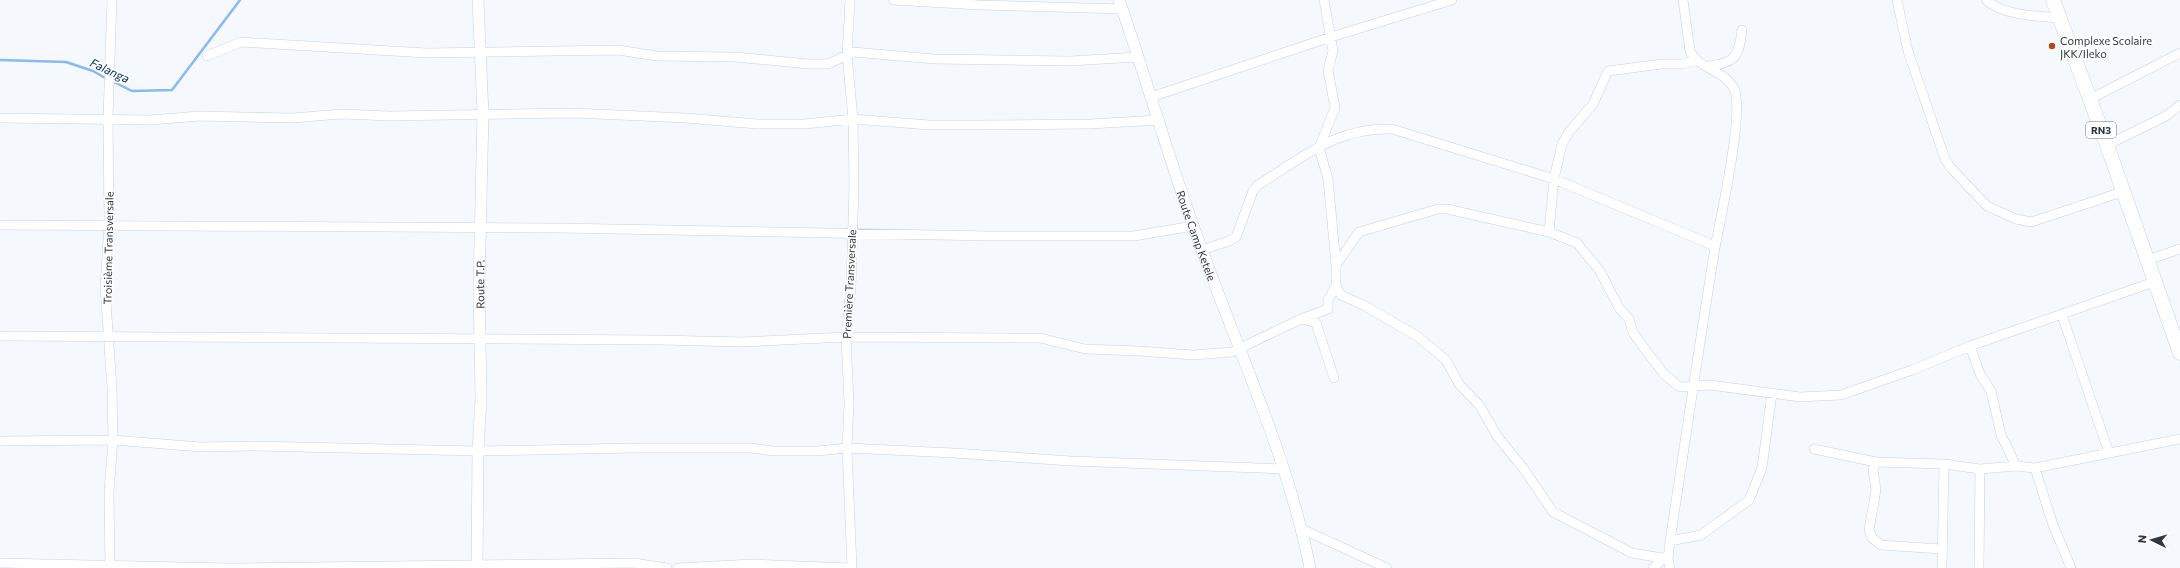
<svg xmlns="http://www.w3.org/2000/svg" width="2180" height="568" viewBox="0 0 2180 568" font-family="Commissioner,sans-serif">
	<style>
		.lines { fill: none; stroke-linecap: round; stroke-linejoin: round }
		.stream { stroke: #89b8f2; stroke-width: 2.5 }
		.minor-casing { stroke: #c0d3ea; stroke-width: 10 }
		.tertiary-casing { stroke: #c0d3ea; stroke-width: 12 }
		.trunk-casing { stroke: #c0d3ea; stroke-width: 15 }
		.minor { stroke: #fff; stroke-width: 9 }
		.tertiary { stroke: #fff; stroke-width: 11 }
		.trunk { stroke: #fff; stroke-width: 14 }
		.poi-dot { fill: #ae4a15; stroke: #fff; stroke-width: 1.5 }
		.labels { text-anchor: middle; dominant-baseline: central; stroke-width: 3.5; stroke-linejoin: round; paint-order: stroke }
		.shield { fill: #fff; stroke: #6d7379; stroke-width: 1 }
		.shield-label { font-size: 10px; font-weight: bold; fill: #2f3740 }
		.poi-label { font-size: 11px; fill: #2f3740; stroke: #fff; text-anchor: start }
		.street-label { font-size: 11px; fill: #2f3740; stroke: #fff }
		.water-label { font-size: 12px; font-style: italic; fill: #032e5a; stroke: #fff }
	</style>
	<rect width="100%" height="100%" fill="#f5f9fe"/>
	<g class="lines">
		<path class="stream" d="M0 60 66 62 93 71 107 79
			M112 81 132 91 172 90 240 0"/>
		<g class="minor-casing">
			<path id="minor" d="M850 0 847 55 853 119 854 186 851 286 846 337 849 403 847 448 852 568
				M893 0 979 5 1122 9
				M1324 0 1333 51 1328 70 1335 108 1319 148 1328 179 1336 265
				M1897 0 1908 51 1945 159 1951 168 1987 206 2016 219 2031 222 2122 192
				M1986 0C2004 16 2038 16 2060 18
				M207 56 241 42 426 53 618 50 657 56 735 57 808 64H828L853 52 934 59 1006 60 1071 61 1137 57
				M1708 66C1736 63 1739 56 1742 30
				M1151 97 1331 37 1452 0
				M2090 99 2180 53
				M0 118 151 120 199 116 293 118 341 114 390 116 574 113 686 118 757 124H805L853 119 929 125H977L1090 124 1159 120
				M2107 145 2166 116 2180 105
				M0 225 558 228 990 236H1134L1193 226
				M1549 232 1554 179 1562 144 1569 132 1593 104 1608 71 1662 64H1682L1695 61
				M1202 250 1229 241 1236 237 1253 191 1258 185C1303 157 1337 127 1392 129L1554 179 1715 246
				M2147 260 2180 249
				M1336 286 1341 295 1365 306 1417 336 1446 360 1459 384 1480 406 1497 436 1523 468 1553 512 1632 553 1668 559
				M2062 315 2109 453
				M1302 319 1316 323 1334 378
				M0 336 659 340 743 342 846 337 1040 338 1085 349 1139 351 1193 355 1232 352 1301 319 1328 309V300L1336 286V265L1359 232 1438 209H1447L1549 232 1577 243 1600 271 1619 308 1629 319 1633 333 1663 373 1678 386 1682 387 1710 385 1800 397 1841 395 1912 370 1970 346 2154 282
				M1970 346 1980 374 1991 391 2001 435 2016 466
				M0 441 113 440 201 447 253 446 478 451 634 448H752L773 451H817L847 448 954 453 1071 461 1283 469
				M1814 449 1876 462 1944 464 1980 469 2016 466 2035 468 2180 439
				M1876 462 1873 470 1876 490 1869 530 1872 538 1881 545 1941 549
				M2035 468 2053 525 2071 568
				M1302 529 1387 568
				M1670 541 1701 535 1749 500 1762 468 1772 393
				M0 563 230 568 634 563 667 568
				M110 568 109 492 113 440 112 389 105 287 109 224 108 118 112 0
				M678 568 752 564 849 568
				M1653 568 1664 558
				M1670 568 1668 559 1670 541C1685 443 1699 345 1715 248 1720 220 1745 110 1734 89 1725 70 1698 69 1690 51L1683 0
				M1942 568 1944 464
				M1979 568 1980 469"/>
		</g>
		<g class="tertiary-casing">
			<g id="tertiary">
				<path id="s1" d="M1119 0C1148 83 1171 168 1202 250 1240 355 1288 458 1310 568"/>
				<path id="s2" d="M477 568 478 451 481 398 479 286 483 114 478 0"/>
			</g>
		</g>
		<g class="trunk-casing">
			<path id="trunk" d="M2053 0 2107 145 2180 353"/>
		</g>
		<use href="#minor" class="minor"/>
		<use href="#tertiary" class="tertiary"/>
		<use href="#trunk" class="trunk"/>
	</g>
	<circle class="poi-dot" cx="2052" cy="46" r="4"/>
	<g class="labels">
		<rect class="shield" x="2086" y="122" width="30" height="16" rx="3"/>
		<g class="shield-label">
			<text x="2101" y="130">RN3</text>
		</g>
		<g class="poi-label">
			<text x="2060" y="40">Complexe Scolaire<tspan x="2060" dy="13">JKK/Ileko</tspan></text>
		</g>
		<g class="street-label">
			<text stroke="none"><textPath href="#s1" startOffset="248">Route Camp Ketele</textPath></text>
			<text transform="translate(108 248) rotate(-89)">Troisième Transversale</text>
			<text stroke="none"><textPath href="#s2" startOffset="284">Route T.P.</textPath></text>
			<text transform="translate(849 284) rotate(-87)">Première Transversale</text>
		</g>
		<g class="water-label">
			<text transform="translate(110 70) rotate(25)">Falanga</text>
		</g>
	</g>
	<g transform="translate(2152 540) rotate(275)" stroke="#ffffff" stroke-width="3" paint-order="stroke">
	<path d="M0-3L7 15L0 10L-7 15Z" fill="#2f3740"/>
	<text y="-6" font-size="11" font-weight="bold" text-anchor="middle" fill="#2f3740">N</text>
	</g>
</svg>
